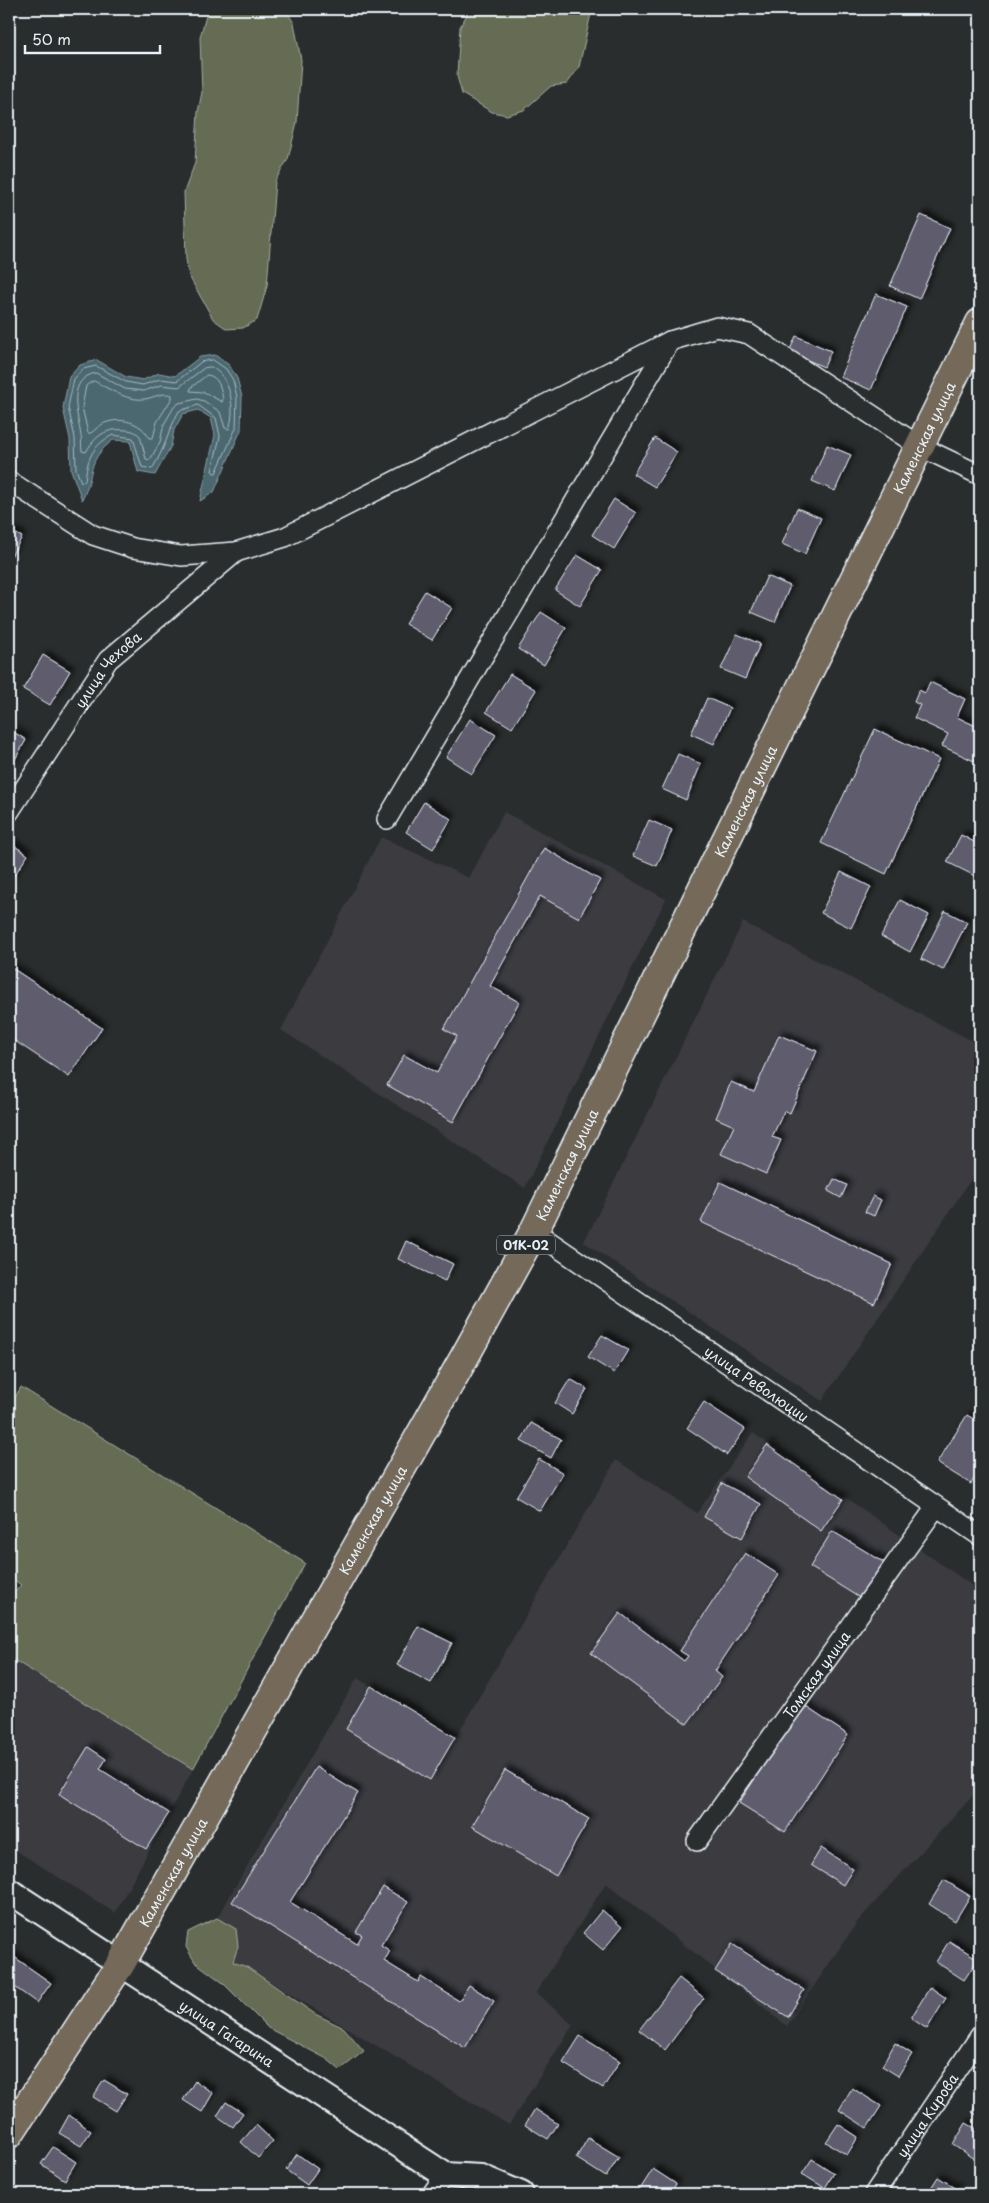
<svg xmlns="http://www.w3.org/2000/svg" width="989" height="2203" viewBox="0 0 989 2203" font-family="'Playpen Sans',sans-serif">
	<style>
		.built { fill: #3a3b41 }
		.green { fill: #656c52; stroke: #a6aea5 }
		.water { fill: #4b676f; stroke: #8a9ea6 }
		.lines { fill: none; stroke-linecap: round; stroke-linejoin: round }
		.shore { stroke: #a9bac1; stroke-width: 1 }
		.building { fill: #5e5c6d; stroke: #e8f1f8; filter: url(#shadow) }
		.minor-casing { stroke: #e8f1f8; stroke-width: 22 }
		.tertiary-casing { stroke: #e8f1f8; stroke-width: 28 }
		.primary-casing { stroke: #e8f1f8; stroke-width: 31 }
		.minor { stroke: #2a2d2e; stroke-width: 19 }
		.tertiary { stroke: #2a2d2e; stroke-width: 24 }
		.primary { stroke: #746a5a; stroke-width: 28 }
		.labels { text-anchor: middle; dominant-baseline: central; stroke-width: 4; stroke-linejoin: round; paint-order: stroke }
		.shield { fill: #2a2d2e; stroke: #afb6bb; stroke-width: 1 }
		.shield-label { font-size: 12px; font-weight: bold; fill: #e8f1f8 }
		.street-label { font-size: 14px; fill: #e8f1f8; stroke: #2a2d2e }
	</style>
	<defs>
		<filter id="shadow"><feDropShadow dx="4.5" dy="-4.5" stdDeviation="2.5" flood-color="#0009"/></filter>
	</defs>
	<rect width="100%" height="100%" fill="#2a2d2e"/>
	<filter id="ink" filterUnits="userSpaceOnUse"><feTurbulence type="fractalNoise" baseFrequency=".02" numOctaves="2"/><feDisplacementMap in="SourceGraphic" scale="10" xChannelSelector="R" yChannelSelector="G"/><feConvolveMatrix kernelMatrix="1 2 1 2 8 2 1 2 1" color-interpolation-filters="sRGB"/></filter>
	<g filter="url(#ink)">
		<path class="built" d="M504 812 666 899 525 1188 281 1030 381 837 469 878Z
			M743 922 980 1045V1166L822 1401 584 1242Z
			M753 1433 980 1591V1788L858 1921 787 2026 606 1883 536 1993 573 2025 509 2125 203 1942 357 1678 456 1737 616 1460 697 1513Z
			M9 1657 193 1769 115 1913 9 1846Z"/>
		<path class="green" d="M208 9H285L294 23 301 60 297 122 288 159 275 181 267 286 257 320 243 328 227 329 213 319 189 276 186 259 184 192 195 163 198 112 202 92 200 37Z
			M470 9H592L579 67 567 84 551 86 524 110 507 115 492 112 462 94 457 76 460 27Z
			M21 1387 305 1563 193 1769 9 1657V1599L21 1585 9 1576V1408Z
			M217 1918 236 1929 238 1946 233 1962 247 1967 315 2014 344 2028 364 2051 340 2070 327 2059 268 2028 222 1982 195 1962 186 1947 188 1932Z"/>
		<path class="water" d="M215 355 229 365 237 378 242 397 241 430 214 492 200 501 215 435 211 418 198 410 183 414 174 430 171 446 155 475 138 472 130 441 113 440C85 462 96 472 82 500L71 470 70 439 63 408 69 377 80 365 97 360 126 377 143 380 159 373 175 376 200 357Z"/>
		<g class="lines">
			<path class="shore" d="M213 360 226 369 233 380 237 397 236 428 216 473H214L212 471 220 436 216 418 198 405 179 411C168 431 165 449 152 469L142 467 133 438 113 435C92 445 87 460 85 481L81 482 76 469 75 438 68 407 74 379 83 369 96 366 126 382 143 385 160 379 177 381 201 362Z
				M211 367C231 376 236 410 229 429L225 428 220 412 204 401 197 399 179 403 174 407 164 424 160 442 150 460 146 459 140 436C135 431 131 430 125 430 106 428 96 435 86 452L82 451C81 446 82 441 81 436 78 415 65 379 96 373L125 389 144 391 161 385 179 387 204 368Z
				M207 375C219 376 221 389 223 399L222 402 204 392 190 391 191 388Z
				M94 381C110 389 126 401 145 399 156 397 161 392 172 395V398L157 422 153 438H149C143 424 124 417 108 422 102 423 96 429 91 433H88L82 407 86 386Z"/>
		</g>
		<path class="building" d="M921 215 950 228 919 299 890 286Z
			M876 294 907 307 871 390 840 377Z
			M796 336 831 351 824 367 789 352Z
			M655 438 677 452 655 487 633 474Z
			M827 445 851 455 835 491 812 481Z
			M614 499 636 513 614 549 592 535Z
			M797 508 821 518 805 554 782 544Z
			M9 530 22 537 9 560Z
			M577 555 602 570 580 606 555 590Z
			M767 576 790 586 775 622 751 612Z
			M425 591 452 608 432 640 405 624Z
			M541 612 566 628 544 665 518 649Z
			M737 634 760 644 745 679 721 669Z
			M43 655 70 671 50 705 23 689Z
			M510 674 536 690 512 728 486 712Z
			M930 682 965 699 957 717 980 728V749L974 761 942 746 948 734 914 718 920 705 914 702 919 690 925 693Z
			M707 698 730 708 714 744 691 734Z
			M470 719 496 735 472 774 446 757Z
			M9 729 26 740 9 770Z
			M875 729 939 759 886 874 821 843Z
			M678 754 701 764 686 800 662 789Z
			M424 802 451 819 433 849 406 832Z
			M649 820 672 830 657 866 633 856Z
			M961 835 980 845V866L975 876 947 862Z
			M9 842 28 855 9 883Z
			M544 848 600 880 579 918 540 896 490 986 519 1002 453 1122 387 1085 404 1055 437 1073 457 1036 444 1029Z
			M841 872 871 887 851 928 821 913Z
			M900 900 929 915 910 952 881 936Z
			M945 911 967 922 943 970 921 959Z
			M9 966 102 1028 69 1077 9 1037Z
			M779 1035 817 1051 790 1113 784 1111 772 1137 781 1140 766 1174 721 1154 734 1126 716 1118 731 1082 754 1092Z
			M834 1179 847 1185 841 1198 828 1191Z
			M720 1182 892 1264 874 1303 701 1222Z
			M873 1196 881 1200 874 1216 865 1212Z
			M406 1241 453 1264 445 1281 398 1259Z
			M602 1335 628 1350 614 1373 588 1357Z
			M570 1379 587 1389 572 1414 555 1403Z
			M704 1402 745 1429 727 1455 687 1428Z
			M967 1415 980 1423V1468L971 1484 937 1463Z
			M531 1423 561 1439 551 1458 521 1441Z
			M767 1445 843 1499 821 1531 745 1477Z
			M539 1459 563 1473 540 1511 516 1497Z
			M722 1483 761 1504 742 1538 704 1517Z
			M832 1531 885 1563 863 1600 810 1567Z
			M745 1553 779 1575 715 1671 722 1677 687 1724 591 1653 620 1613 684 1661 688 1656 680 1651Z
			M418 1626 452 1643 431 1683 397 1665Z
			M371 1686 455 1737 430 1780 346 1729Z
			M803 1705 848 1735 785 1832 739 1803Z
			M88 1747 106 1759 100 1769 169 1813 146 1849 59 1794Z
			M316 1767 358 1793 290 1902 357 1944 362 1935 356 1932 383 1887 408 1902 381 1945 390 1951 384 1961 418 1982 421 1977 459 2001 469 1985 494 2001 465 2048 232 1902Z
			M505 1770 589 1819 556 1876 472 1826Z
			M821 1848 853 1869 843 1885 811 1865Z
			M944 1880 970 1896 955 1921 929 1904Z
			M602 1910 622 1927 603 1950 583 1933Z
			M949 1941 978 1959 964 1980 936 1962Z
			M732 1944 804 1990 788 2017 715 1971Z
			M10 1954 51 1983 37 2003 9 1983Z
			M679 1978 704 1998 665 2050 639 2030Z
			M930 1987 946 1998 927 2029 911 2018Z
			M580 2036 620 2061 603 2088 563 2063Z
			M895 2043 912 2054 898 2076 882 2066Z
			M104 2080 127 2094 116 2111 93 2097Z
			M195 2081 213 2093 202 2112 183 2100Z
			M852 2088 881 2106 867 2128 839 2110Z
			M980 2099V2117L972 2112Z
			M226 2102 243 2113 233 2127 217 2116Z
			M535 2109 558 2124 548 2139 525 2125Z
			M69 2115 91 2131 81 2146 59 2133Z
			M966 2123 980 2131V2149L974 2159 953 2145Z
			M838 2124 858 2137 847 2155 826 2142Z
			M256 2125 273 2141 258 2158 241 2142Z
			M588 2138 619 2157 606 2177 576 2158Z
			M53 2147 76 2162 65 2180 41 2164Z
			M297 2154 318 2169 307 2185 286 2170Z
			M812 2159 834 2173 825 2188 802 2174Z
			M653 2169 676 2184 670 2194H637Z
			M938 2177 957 2189 954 2194H927Z"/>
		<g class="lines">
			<g class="minor-casing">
				<g id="minor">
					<path d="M9 481 93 535 133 548 181 556 236 552 285 537 670 341 717 327 749 334 919 446 980 475"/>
					<path id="s1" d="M9 812 108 660 236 552"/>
					<path d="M387 819 670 341"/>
					<path id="s2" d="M534 1231 980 1536"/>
					<path id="s3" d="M697 1841 936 1507"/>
					<path d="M432 2194 445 2175"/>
					<path id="s4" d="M874 2194 980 2036"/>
				</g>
			</g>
			<g class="tertiary-casing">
				<g id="tertiary">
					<path id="s5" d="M9 1891 445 2175 481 2177 521 2194"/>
				</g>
			</g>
			<g class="primary-casing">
				<g id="primary">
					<path id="s6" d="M9 2134 120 1965 464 1358 534 1231 980 323"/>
				</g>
			</g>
			<use href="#minor" class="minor"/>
			<use href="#tertiary" class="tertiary"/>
			<use href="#primary" class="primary"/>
		</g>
	</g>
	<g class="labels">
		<rect class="shield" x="497" y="1235.5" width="58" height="19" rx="4"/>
		<g class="shield-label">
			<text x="526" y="1245">01К-02</text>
		</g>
		<g class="street-label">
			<text stroke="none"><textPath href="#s6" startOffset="1929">Каменская улица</textPath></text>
			<text stroke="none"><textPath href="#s1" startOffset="174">улица Чехова</textPath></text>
			<text stroke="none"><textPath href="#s6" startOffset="1524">Каменская улица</textPath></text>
			<text stroke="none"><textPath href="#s6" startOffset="1119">Каменская улица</textPath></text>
			<text stroke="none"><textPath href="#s2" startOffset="270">улица Революции</textPath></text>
			<text stroke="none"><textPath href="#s6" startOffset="714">Каменская улица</textPath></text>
			<text stroke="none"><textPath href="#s3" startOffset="205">Томская улица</textPath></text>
			<text stroke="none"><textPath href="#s6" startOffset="309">Каменская улица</textPath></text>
			<text stroke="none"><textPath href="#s5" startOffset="260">улица Гагарина</textPath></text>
			<text stroke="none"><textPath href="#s4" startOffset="95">улица Кирова</textPath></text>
		</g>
	</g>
	<rect width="989" height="2203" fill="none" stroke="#2a2d2e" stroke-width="30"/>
	<rect x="15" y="15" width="959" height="2173" fill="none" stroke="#e8f1f8" stroke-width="2" filter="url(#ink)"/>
	<path d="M25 45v8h135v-8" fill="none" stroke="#e8f1f8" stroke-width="2.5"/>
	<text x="32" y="45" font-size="15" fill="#e8f1f8" stroke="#2a2d2e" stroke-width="4" paint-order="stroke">50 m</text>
</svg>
